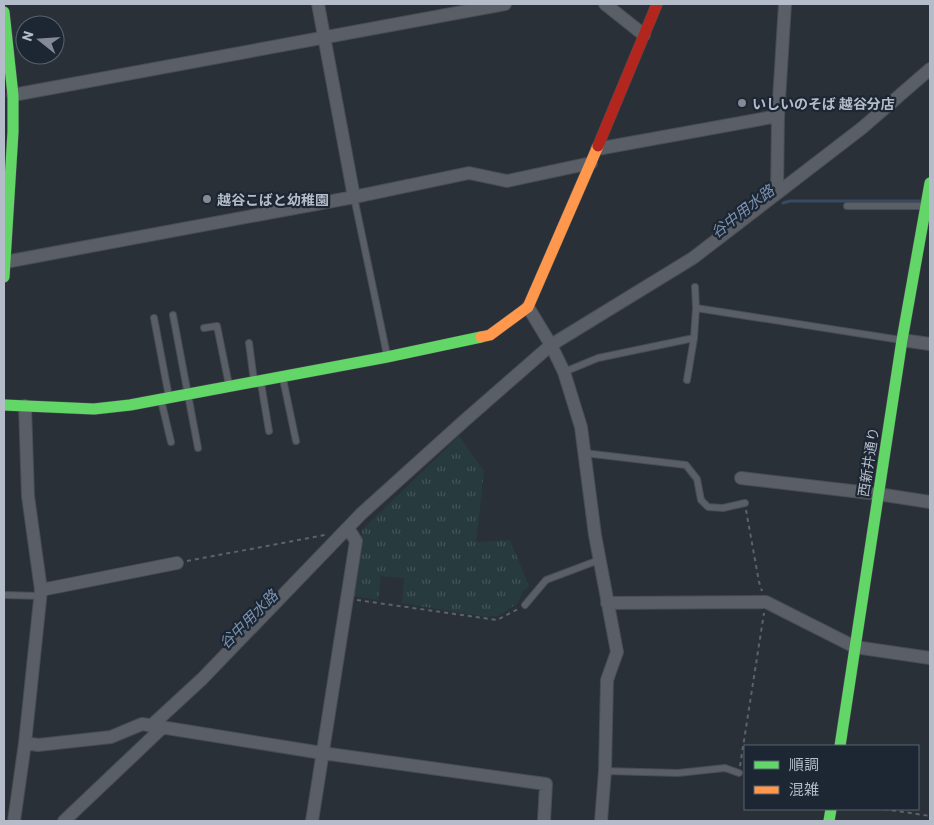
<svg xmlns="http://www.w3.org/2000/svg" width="934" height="825" viewBox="0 0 934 825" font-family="Barlow,'Noto Sans JP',sans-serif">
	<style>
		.grass { fill: url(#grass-tufts) }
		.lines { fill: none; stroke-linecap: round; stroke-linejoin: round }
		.stream { stroke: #384963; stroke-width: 3 }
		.lane-casing { stroke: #484c53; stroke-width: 8 }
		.street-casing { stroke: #484c53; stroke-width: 14 }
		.fast-casing { stroke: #484c53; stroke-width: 12 }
		.slow-casing { stroke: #484c53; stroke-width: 12 }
		.jam-casing { stroke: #484c53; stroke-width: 12 }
		.path { stroke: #5d636a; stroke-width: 2; stroke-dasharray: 4 4; stroke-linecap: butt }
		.lane { stroke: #5a5e66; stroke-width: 6 }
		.street { stroke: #5a5e66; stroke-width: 12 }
		.fast { stroke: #63d668; stroke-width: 11 }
		.slow { stroke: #ff974d; stroke-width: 11 }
		.jam { stroke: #b3261e; stroke-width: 11 }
		.poi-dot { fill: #848b96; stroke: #1d2633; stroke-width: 2 }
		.labels { text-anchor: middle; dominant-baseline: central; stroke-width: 4.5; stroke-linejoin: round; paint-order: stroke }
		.poi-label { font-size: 14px; font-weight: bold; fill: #b4bcc9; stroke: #1d2633; text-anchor: start }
		.street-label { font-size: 14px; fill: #b4bcc9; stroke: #1d2633 }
		.water-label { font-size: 15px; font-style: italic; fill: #7c92b1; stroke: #1d2633 }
	</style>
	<defs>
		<pattern id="grass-tufts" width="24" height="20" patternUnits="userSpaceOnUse" patternTransform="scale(1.25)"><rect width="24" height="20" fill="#273a3e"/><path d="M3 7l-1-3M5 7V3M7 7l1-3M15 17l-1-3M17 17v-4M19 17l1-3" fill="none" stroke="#445559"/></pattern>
	</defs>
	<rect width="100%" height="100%" fill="#2a3038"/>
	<path class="grass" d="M459 436 484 471 476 542 510 540 529 586 522 592 518 603 498 616 486 617 402 603 404 578 381 576 378 600 353 596 362 530Z"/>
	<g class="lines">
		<path class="stream" d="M783 203 790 201H922"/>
		<g class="lane-casing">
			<path id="lane" d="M354 197 387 355
				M847 206H924
				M696 308 901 340
				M173 315 198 448
				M154 318 169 397
				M204 328 217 326 229 385
				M249 343 254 381
				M564 372 598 358 694 338 696 308 695 287
				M283 379 296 441
				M687 380 694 338
				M261 383 269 431
				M161 400 171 442
				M584 453 686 465 697 479 701 500 708 507 723 508 745 503
				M4 595 41 596
				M525 605 546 580 599 560
				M605 771 678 773 725 768 739 773"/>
		</g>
		<g class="street-casing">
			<path id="street" d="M318 4 354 197
				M605 4 644 35
				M13 95 505 4
				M597 149 778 116
				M777 193 778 116 785 4
				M5 262 354 197 469 173 507 181 591 163
				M528 307 551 345 564 372 581 427 595 535 617 652 607 680 605 771 601 821
				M902 340 930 344
				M741 478 878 494 930 502
				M41 590 177 563
				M607 603 766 602 855 647 930 658
				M151 726 202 679 361 514 464 421 551 345 693 258 862 128 930 69
				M25 743 38 745 111 737 142 724 322 753 546 784 544 821
				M14 821 25 743 41 590 28 496 25 406
				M64 821 162 728
				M312 821 356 541 348 528"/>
		</g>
		<g class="fast-casing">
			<path id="fast" d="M4 12 13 95V132L4 277
				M4 405 94 409 130 405 387 357 481 337
				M840 746 902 340 930 183
				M829 821 831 809"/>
		</g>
		<g class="slow-casing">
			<path id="slow" d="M481 337 490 335 528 307 598 146"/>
		</g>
		<g class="jam-casing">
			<path id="jam" d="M598 146 657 4"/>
		</g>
		<path class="path" d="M746 510 759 582 762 591
			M187 561 325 535
			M357 600 497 620 518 609
			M740 766 764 613
			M884 809 930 816"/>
		<use href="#lane" class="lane"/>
		<use href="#street" class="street"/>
		<use href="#fast" class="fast"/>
		<use href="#slow" class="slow"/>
		<use href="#jam" class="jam"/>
	</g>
	<g class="poi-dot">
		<circle cx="742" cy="103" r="5"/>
		<circle cx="207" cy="199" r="5"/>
	</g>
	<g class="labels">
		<g class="poi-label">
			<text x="752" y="103">いしいのそば 越谷分店</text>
			<text x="217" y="199">越谷こばと幼稚園</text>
		</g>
		<g class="street-label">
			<text transform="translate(868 462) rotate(-81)">西新井通り</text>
		</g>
		<g class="water-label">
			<text transform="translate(742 211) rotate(-38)">谷中用水路</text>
			<text transform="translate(248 619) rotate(-45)">谷中用水路</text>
		</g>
	</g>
	<rect width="934" height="825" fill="none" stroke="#b4bcc9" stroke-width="10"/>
	<rect x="744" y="745" width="175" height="65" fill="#1d2633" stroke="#59626f"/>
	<rect x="754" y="761" width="25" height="8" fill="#63d668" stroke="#59626f"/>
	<text x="789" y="770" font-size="15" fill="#b4bcc9">順調</text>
	<rect x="754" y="786" width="25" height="8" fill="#ff974d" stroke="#59626f"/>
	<text x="789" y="795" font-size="15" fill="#b4bcc9">混雑</text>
	<g transform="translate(40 40) rotate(287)"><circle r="24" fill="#1d2633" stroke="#59626f"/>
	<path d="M0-4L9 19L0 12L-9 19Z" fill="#848b96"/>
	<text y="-8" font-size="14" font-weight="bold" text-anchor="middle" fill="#b4bcc9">N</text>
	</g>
</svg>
